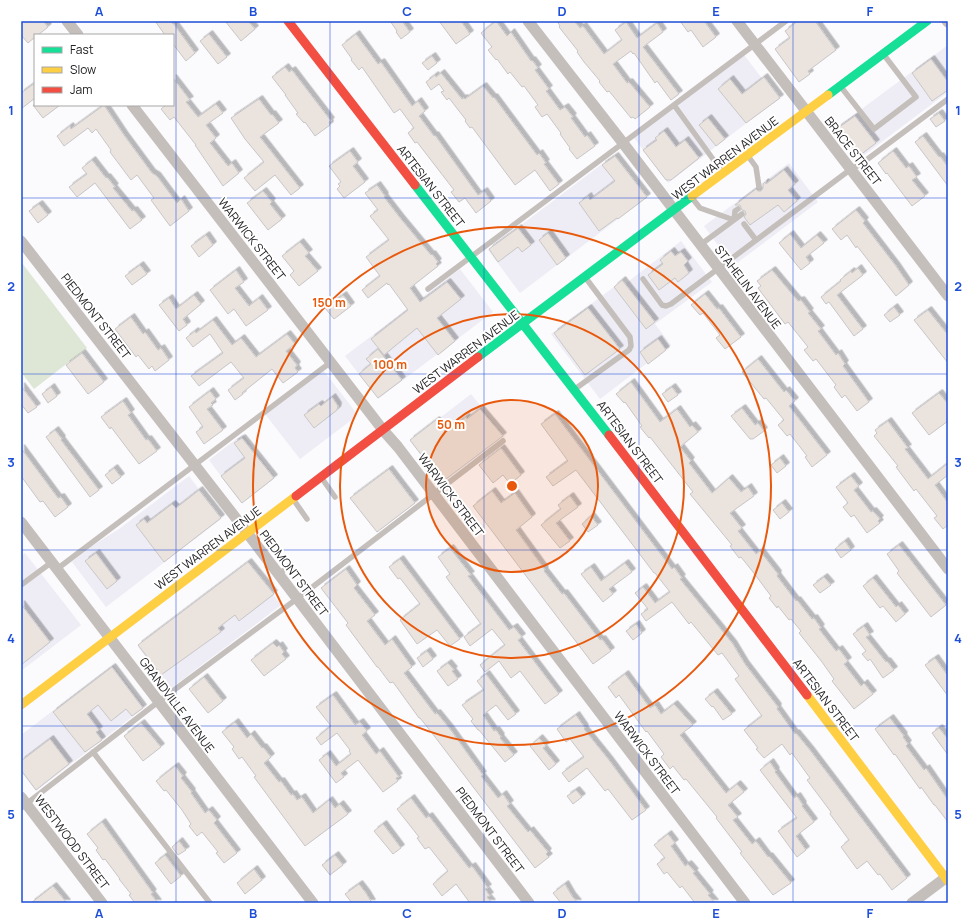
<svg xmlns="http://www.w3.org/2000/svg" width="969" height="924" viewBox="0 0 969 924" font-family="Manrope,sans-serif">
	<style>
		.built { fill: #eeedf5 }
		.green { fill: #dee7d6 }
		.building { fill: #eae3de; stroke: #c8c6c7; filter: url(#shadow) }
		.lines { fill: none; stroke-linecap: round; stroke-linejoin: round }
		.lane { stroke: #c5bfbc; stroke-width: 5.5 }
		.street { stroke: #c5bfbc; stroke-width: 11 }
		.fast { stroke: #16e098; stroke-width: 9 }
		.slow { stroke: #ffcf43; stroke-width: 9 }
		.jam { stroke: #f24e42; stroke-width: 9 }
		.grid { fill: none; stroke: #1d4ed8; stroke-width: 1; stroke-opacity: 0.55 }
		.ring { fill: none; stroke: #e8590c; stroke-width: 2 }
		.labels { text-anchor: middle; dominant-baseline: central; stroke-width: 4; stroke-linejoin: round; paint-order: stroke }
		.street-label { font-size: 12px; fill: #232225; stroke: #fff }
		.centre { fill: #e8590c; stroke: #fff; stroke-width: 2 }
		.ring-label { font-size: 12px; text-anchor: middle; font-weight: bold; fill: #e8590c; stroke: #fff; stroke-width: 4; stroke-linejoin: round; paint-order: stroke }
		.neatline { fill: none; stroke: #1d4ed8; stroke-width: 1.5 }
		.grid-label { font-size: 13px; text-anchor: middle; font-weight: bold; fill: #1d4ed8 }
	</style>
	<defs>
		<filter id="shadow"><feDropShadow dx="3.5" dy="-3.5" stdDeviation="0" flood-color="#0004"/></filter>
	</defs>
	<rect width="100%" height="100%" fill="#fbfafd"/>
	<path class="built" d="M948 45V92L859 159 836 128Z
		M744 55 778 99 668 183 634 138Z
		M614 155 646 198 520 293 488 250Z
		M789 163 818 202 733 266 704 226Z
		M681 241 712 282 655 324 671 345 600 399 551 334 622 281 625 284Z
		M460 269 493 312 378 399 345 356Z
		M323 370 358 415 300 459 265 414Z
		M471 394 505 437 444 485 410 441Z
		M243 434 275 477 241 503 209 460Z
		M189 476 221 519 106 607 72 562 92 546 119 529Z
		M25 553 81 625 21 671V556Z
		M248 562 281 605 170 689 138 647Z
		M113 665 145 707 36 791 21 772V735Z"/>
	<path class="green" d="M22 263 87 348 34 389 21 372Z"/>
	<path class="building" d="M21 21H43L48 27 38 35H35V37L28 43 21 35Z
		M155 21H171L173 24V23L195 53 186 61 173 44V35H165Z
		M225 21H248L255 29 241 41Z
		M390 21H402L410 32 401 39 396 32 397 31Z
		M439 21H461L470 34 456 44Z
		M496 21 507 36 511 32 531 61 532 60 538 68 535 70 549 89 546 91 560 110 565 107 573 117 571 118 585 137 587 135 595 146 577 159 569 149 570 148 560 134 561 133 547 114 542 117 535 107 538 105 524 86 522 87 510 72 508 74 497 59 496 60 488 50 492 47 481 33Z
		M557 21H574L580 28 583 26 604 54 622 40 615 30 626 22 637 38 657 23 663 32 643 47 679 94 671 100 657 81 655 83 634 53 633 54 631 51 613 64 627 83 629 82 650 107 635 119 633 117 631 118 609 91 607 92 599 82 600 81 584 62 577 52 578 51 559 27 560 26Z
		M680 21H704L716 37 703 47 691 30 688 32Z
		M798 21H815L836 50 808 71 810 74 799 82 775 49 790 38 785 31Z
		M209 34 227 57 218 64 200 41Z
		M356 34 378 64 381 62 412 106 418 101 425 111 419 116 434 136 435 135 478 195 484 191 491 201 476 213 465 198 459 202 451 192 454 190 417 142 415 143 408 133 414 128 400 109 394 113 362 67 359 70 351 60 352 59 342 45Z
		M432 56 437 63 428 70 422 63Z
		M931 59 948 82V90L932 101 912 73Z
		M285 67 289 72 292 70 331 121 329 122 330 125 315 136 305 122 304 123 296 114 298 113 285 95H286L272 77Z
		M441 73 462 99 464 98 465 99 483 86 493 98 494 97 537 155 539 153 546 163 544 164 559 184 550 191 535 170 515 185 472 127 470 128 465 121 466 120 449 98 447 100 441 92 444 91 439 84 431 90 426 82 435 75 436 77Z
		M764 77 780 98 746 123 718 89 730 79 742 94Z
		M173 78 190 100 186 102 198 117 216 104 223 113 206 125 216 138 210 143 228 166 232 163 239 173 223 186 195 145H196L174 117 170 120 161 109 166 105H173Z
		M35 83V98L21 109V93Z
		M259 99 271 115 272 114 279 123 260 137 300 188 291 195 275 175 255 191 244 178 264 162 245 139 231 118Z
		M33 105H60L43 118Z
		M104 105 124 135 152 173 157 176 177 203 181 199 189 211 170 226 151 200 154 198 137 175 131 180 110 152 111 150 96 129 92 133 88 128 64 146 57 136 70 126 71 129Z
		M939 113 945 121 936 127 930 119Z
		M855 116 876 143 859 156 838 128Z
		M708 118 725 139 716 146 699 125Z
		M664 131 676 147 685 140 699 158 671 180H666L643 150 657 140 655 138Z
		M923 136 939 157 940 156 948 167V186L915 142Z
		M350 151 358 162 353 166 365 182 344 198 337 189 340 186 338 184 341 182 329 166Z
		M893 151 906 168 909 166 917 177 912 180 925 196 912 206 887 173 886 174 878 163Z
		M615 156 647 197 618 219 617 218 599 231 579 203 588 196 590 200 615 181 602 165Z
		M92 160 106 178 107 177 115 187 113 188 132 211 134 210 142 220 130 229 95 183 77 197 69 187 87 174 82 168Z
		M784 170 795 184 788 190 797 201 784 212 778 205 750 225 744 217 746 214 745 211 742 210 740 205H735L756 189 758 191H761L763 188V184L765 182 766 184Z
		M377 185 385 196 384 197 401 219 431 255 432 254 438 262 436 264 438 266 410 288 420 302 447 282 461 299 437 318 455 341 438 355 417 328 384 355 371 339 408 310 389 284 388 285 387 283 368 298 362 290 380 276 366 257 389 240 370 216 378 210 365 193Z
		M263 191 272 202 270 204 282 219 268 230 247 203Z
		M39 204 48 215 38 223 29 211Z
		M856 210 865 221 863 223 896 266 909 285 896 296 857 246 856 248 847 235 841 240 832 229Z
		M518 228 531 245 522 252 518 247 498 262 489 249Z
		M548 233 566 258 557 265 539 240Z
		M790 234 801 248 817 235 824 243 806 257 810 263 801 270 779 243Z
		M206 235 213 245 199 257 191 246Z
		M300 242 309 253 305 256 318 271 299 286 290 275 294 271 282 256Z
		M671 251 675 256 681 252 688 261 684 265 689 273 678 282 675 278 659 290 648 275 663 264 660 260Z
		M140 265 147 274 132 285 125 276Z
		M858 268 863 275 837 295 863 329 854 336 829 302 826 304 821 297 841 281 840 280 851 271 852 273Z
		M236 270 244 282 235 288 249 306 259 298 268 310 246 326 234 309 228 314 210 290Z
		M772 270 798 301 801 300 810 312 808 313 821 329 818 331 836 355 838 353 845 364 843 366 869 402 857 411 845 395 842 398 834 387 836 385 816 359 813 361 804 350 808 347 788 322 785 324 758 288 761 286 757 281Z
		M622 280 655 322 646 329 614 287Z
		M705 294 717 309 719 308 741 337 725 349 716 338 720 335 703 313 700 315 691 305Z
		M194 295 201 304 183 319 187 325 179 331 159 305 169 298 176 309Z
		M343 295 351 306 334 319 325 308Z
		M894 307 900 315 890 322 884 315Z
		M588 308 620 349 585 375 554 333Z
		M928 310 948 335V363L914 320Z
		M131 317 143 334 145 332 158 350 161 348 169 360 155 371 152 366 149 369 138 355 136 357 115 329Z
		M213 320 232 345 241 338 256 357 287 334 295 344 286 351 297 365 295 368 298 372 283 383 272 369 242 393 243 394 235 400 228 390 244 378 231 362 199 386 191 376 223 353 210 334 193 347 186 338 195 331 196 333Z
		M658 339 666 350 648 364 640 352Z
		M378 349 402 380 378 398 359 374 371 364 366 359Z
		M82 353 104 382 88 394 66 365Z
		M758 359 784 392 786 390 795 401 789 406 827 455 812 467 805 457 807 456 790 434 787 436 778 425 784 420 766 398 764 399 742 372Z
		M631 382 660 422 677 409 690 427 692 425 698 432 680 447 691 461 689 463 712 493 729 478 741 492 748 487 754 496 730 513 742 528 738 531 756 554 760 551 778 574 777 576 796 601 797 600 812 619 814 618 821 628 819 629 836 651 839 649 848 661 844 664 861 686 864 683 873 694 854 709 832 681 834 679 822 662 799 633 801 631 791 619 789 620 778 606 777 608 769 598 771 596 753 572 741 557 739 558 730 546 732 545 690 494 693 492 650 437 649 438 640 427 642 426 625 402 624 403 616 394Z
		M21 386 37 407 28 413 21 404Z
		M51 387 57 396 48 403 42 394Z
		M672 387 678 395 668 402 662 394Z
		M210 391 216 399 211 403 213 405 207 409 223 430 204 444 196 432 203 427 189 407Z
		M939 393 948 404V421L929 435 912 413Z
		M332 397 338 406 337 410 314 428 304 415 319 404 321 406Z
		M123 401 131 413 128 415 146 440 148 439 157 451 139 464 111 427 110 429 101 417Z
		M742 408 755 425 758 423 764 431 753 439H750L731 416Z
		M480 409 503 436 442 482 410 440 436 420 446 432 466 417 467 419Z
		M555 414 672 569 674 567 682 578 680 579 733 644 745 664 778 707 777 709 780 713 795 734 796 733 810 750 907 878 892 890 880 874 878 875 867 861 857 869 841 847 849 840 830 814 831 812 807 780 810 778 792 753 790 755 782 744 764 758 756 749 758 748 744 730 762 716 735 679 739 676 722 653 718 655 691 622 689 624 672 602 646 621 641 614 648 609 635 593 643 587 655 603 670 592 655 573H654L576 470 553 486 546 477 568 461 541 424Z
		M888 421 908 448 905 449 928 479 948 463V475L935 485 948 503V525L943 529 934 518 937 516 916 489 914 491 896 467 898 466 874 436 877 433 875 430Z
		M55 430 62 439 61 440 99 490 90 497 46 437Z
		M242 438 274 478 242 503 221 476 245 458 234 443Z
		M21 448 58 498 61 497 68 507 55 517 43 501 40 502 21 476Z
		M501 448 521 475 510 484 503 475 493 483 479 465Z
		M780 458 786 466 777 473 771 465Z
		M114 468 121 477 112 484 105 475Z
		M389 469 415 503 377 532 350 498Z
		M851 476 859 486 854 490 871 512 873 511 880 519 878 521 880 523 867 533 854 515 851 517 843 507 848 503 836 487Z
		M199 490 221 518 164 562 136 525 144 519 147 523 172 504 176 508Z
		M492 491 501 503 515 493 532 517 516 530 545 570 544 571 562 594 564 593 600 640 602 639 611 651 593 664 473 506Z
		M570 496 578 507 556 523 570 541 560 548 541 525 561 509 558 505Z
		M782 503 789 512 780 519 773 510Z
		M591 516 598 525 588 532 582 524Z
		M845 541 851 550 841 558 835 549Z
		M899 545 946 605 931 617 897 573 899 571 887 554Z
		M450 548 471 575 468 576 509 630 514 627 522 637 518 640 559 694 545 704 520 671 511 678 499 661 485 672 480 665 505 645 492 629 470 646 464 637 481 624 446 577 450 574 438 557Z
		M96 553 117 581 107 589 85 561Z
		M400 559 460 639 450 646 437 630 417 644 400 620 420 604 400 578 398 579 389 567Z
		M248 562 274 594 239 621 235 615 218 628 221 632 161 675 138 645Z
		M625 563 632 572 609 589 613 594 603 602 581 574 591 567 601 581Z
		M346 569 357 585 354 588 375 615 367 621 385 645 392 639 412 667 404 673 435 714 437 713 450 729 483 775 481 776 498 798 503 794 510 804 507 806 528 832 530 830 548 852 546 854 549 857 535 868 432 733 420 718H419L393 682 390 683 378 667H377L346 625 348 623 321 588Z
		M824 577 831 585 820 593 813 585Z
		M873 578 896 607 898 605 905 614 896 622 883 606 880 608 863 586Z
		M21 604 50 642 21 665Z
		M636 624 642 633 633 640 626 631Z
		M864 626 870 635 866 637 886 662 887 661 894 670 883 678 870 659 868 661 862 654 866 651 853 634Z
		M273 643 277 647 279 645 284 652 282 654 286 659 264 676 251 660Z
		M427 651 433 659 423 667 417 658Z
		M935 658 948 676V696L925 665Z
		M448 663 454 670 452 671 458 679 448 686 437 671Z
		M112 667 143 708 132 716 126 709 111 721 98 705 87 714 99 730 96 732 102 740 85 752 53 712Z
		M486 674 516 714 508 720 496 705 483 715 494 731 496 730 501 737 500 738 514 755 505 762 479 730H478L471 721 473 719 462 705 484 690 477 681Z
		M625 674 650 708 655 705 661 714 674 704 693 725 680 735 726 793 737 784 744 792 728 805 738 817 733 820 752 844 756 841 768 857 769 856 791 883 773 895 740 853 742 852 716 818 717 817 686 779 684 780 673 766 670 769 661 757 664 754 647 731 646 732 619 695 616 698 608 687Z
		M204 677 223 701 208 713 189 689Z
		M714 692 732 714 723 720 713 706 712 707 705 699Z
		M333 695 355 725 360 722 367 731 362 735 376 754 380 751 399 777 396 778 398 781 383 792 358 760 341 773 344 777 336 783 319 760 327 754 336 766 351 754 349 751 350 750 337 733 321 745 316 738 331 726 316 707Z
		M576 715 585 728 584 729 609 760 646 810 632 820 608 789 605 791 587 768 569 782 562 773 584 757 570 739 566 742 557 729Z
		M890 718 904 736 903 737 908 744 906 746 924 770 926 768 948 800V822L935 805H934L921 787 920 789 895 754 894 755 875 729Z
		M235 722 247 738 251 734 262 748 263 747 271 757 264 763 279 782 281 781 291 795 293 794 297 800 302 797 313 813 329 800 335 808 340 804 348 814 305 846 254 777 256 776 242 757 239 759 232 749 234 747 222 732Z
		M141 723 161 747 143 761 124 736Z
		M939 728 948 739V755L932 733Z
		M539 738 546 746 543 748 556 764 549 770 530 746Z
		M50 739 69 764 36 790 21 770V761Z
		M770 762 776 771 775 772 794 798 797 796 803 805 802 806 814 822 796 836 806 850 797 857 778 831 797 818 760 770Z
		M175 766 183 776 181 778 192 792 191 793 205 813 209 810 217 820 214 823 237 853 224 863 216 853 218 852 202 832 197 836 189 826 191 824 182 810 166 790 164 791 156 781Z
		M576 790 582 797 573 804 567 796Z
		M411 798 426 818 429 816 469 868 472 866 488 888 485 889 490 896 487 897 492 903H470L456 884 442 896 433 884 448 871 429 847 425 849 417 838 419 837 397 809Z
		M102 822 153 893 151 894 158 903H135L129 895 131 894 119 879H120L105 859 103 860 96 850 98 848 87 834Z
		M383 824 401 848 393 854 374 831Z
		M668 834 675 843 671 846 685 866 688 864 695 872 693 873 710 894 708 895 715 903H695L682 886 680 888 667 872 664 874 657 864 665 858 654 845Z
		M179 841 186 850 178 855 172 847Z
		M165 855 181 876 171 884 155 863Z
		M335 855 343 865 330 875 322 865Z
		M254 869 262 880 245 894 237 883Z
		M359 884 366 893 372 903H352L345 894Z
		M565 884 572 896 578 903H561L553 893Z
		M53 886 67 903H31Z"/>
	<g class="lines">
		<path class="lane" d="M841 87 874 129 916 97 884 55
			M674 105 723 173
			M748 156 756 167 759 187
			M692 198 700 208 734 220 700 245
			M734 220 735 211 738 209
			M734 220 742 214
			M744 224 756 240
			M643 279 662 305 666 306 671 304 851 169 861 164 948 99
			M428 289 786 21
			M575 389 629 350 631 346 630 337 585 277
			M321 477 335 497
			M293 499 307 519
			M57 569 331 362
			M278 575 291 564
			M21 585 52 562
			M93 752 210 903
			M21 808 158 702 306 592 503 441"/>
		<path class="street" d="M67 21 78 35
			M528 21 623 143 948 569
			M737 21 948 296
			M947 21 948 22
			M132 105 383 430 398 447 745 903
			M21 241 232 513 529 903
			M21 522 313 903
			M21 797 102 903
			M912 903 948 876"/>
		<path class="fast" d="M828 95 927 21
			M415 185 609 435
			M478 357 692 196"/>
		<path class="slow" d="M692 196 828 95
			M807 695 948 881
			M21 705 296 496"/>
		<path class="jam" d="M288 21 415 185
			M609 435 807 695
			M296 496 478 357"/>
	</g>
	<path class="grid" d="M176 21V903M330 21V903M484 21V903M639 21V903M793 21V903M21 198H948M21 374H948M21 550H948M21 726H948"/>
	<circle cx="512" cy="486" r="86" fill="#e8590c" fill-opacity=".12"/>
	<g class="ring">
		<circle cx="512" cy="486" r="86"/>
		<circle cx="512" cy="486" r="172"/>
		<circle cx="512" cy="486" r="259"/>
	</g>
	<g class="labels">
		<g class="street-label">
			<text transform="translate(853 151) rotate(52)">BRACE STREET</text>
			<text transform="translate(725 158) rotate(-37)">WEST WARREN AVENUE</text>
			<text transform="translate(431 186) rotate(52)">ARTESIAN STREET</text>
			<text transform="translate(252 239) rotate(52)">WARWICK STREET</text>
			<text transform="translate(748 287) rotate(53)">STAHELIN AVENUE</text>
			<text transform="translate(96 316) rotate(52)">PIEDMONT STREET</text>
			<text transform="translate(466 352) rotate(-37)">WEST WARREN AVENUE</text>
			<text transform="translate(630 442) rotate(53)">ARTESIAN STREET</text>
			<text transform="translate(451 495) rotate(53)">WARWICK STREET</text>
			<text transform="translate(208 548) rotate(-37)">WEST WARREN AVENUE</text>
			<text transform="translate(294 573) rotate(53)">PIEDMONT STREET</text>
			<text transform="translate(826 700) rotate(53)">ARTESIAN STREET</text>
			<text transform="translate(177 705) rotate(53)">GRANDVILLE AVENUE</text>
			<text transform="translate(647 753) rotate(53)">WARWICK STREET</text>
			<text transform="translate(490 830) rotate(53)">PIEDMONT STREET</text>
			<text transform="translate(72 842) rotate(53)">WESTWOOD STREET</text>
		</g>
	</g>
	<circle cx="512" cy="486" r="6" class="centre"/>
	<g class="ring-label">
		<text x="329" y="307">150 m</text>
		<text x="390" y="369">100 m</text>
		<text x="451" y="429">50 m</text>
	</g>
	<rect width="969" height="924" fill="none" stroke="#ffffff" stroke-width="44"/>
	<rect x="34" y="34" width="140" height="72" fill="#ffffff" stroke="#a7a7a8"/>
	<rect x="42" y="47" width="20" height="6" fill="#16e098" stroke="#a7a7a8"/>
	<text x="70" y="54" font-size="12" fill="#232225">Fast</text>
	<rect x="42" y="67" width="20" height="6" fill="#ffcf43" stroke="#a7a7a8"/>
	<text x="70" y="74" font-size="12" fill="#232225">Slow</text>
	<rect x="42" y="87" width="20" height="6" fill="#f24e42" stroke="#a7a7a8"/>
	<text x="70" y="94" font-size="12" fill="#232225">Jam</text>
	<rect x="22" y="22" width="925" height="880" class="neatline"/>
	<g class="grid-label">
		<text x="99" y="16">A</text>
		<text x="253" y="16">B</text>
		<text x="407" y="16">C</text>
		<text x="562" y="16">D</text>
		<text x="716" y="16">E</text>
		<text x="870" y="16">F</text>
		<text x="11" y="115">1</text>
		<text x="958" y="115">1</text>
		<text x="11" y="291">2</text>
		<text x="958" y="291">2</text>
		<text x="11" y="467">3</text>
		<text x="958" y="467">3</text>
		<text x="11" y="643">4</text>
		<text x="958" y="643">4</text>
		<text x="11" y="819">5</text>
		<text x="958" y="819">5</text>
		<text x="99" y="918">A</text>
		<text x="253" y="918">B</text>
		<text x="407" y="918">C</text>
		<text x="562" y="918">D</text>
		<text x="716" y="918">E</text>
		<text x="870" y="918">F</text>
	</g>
</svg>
